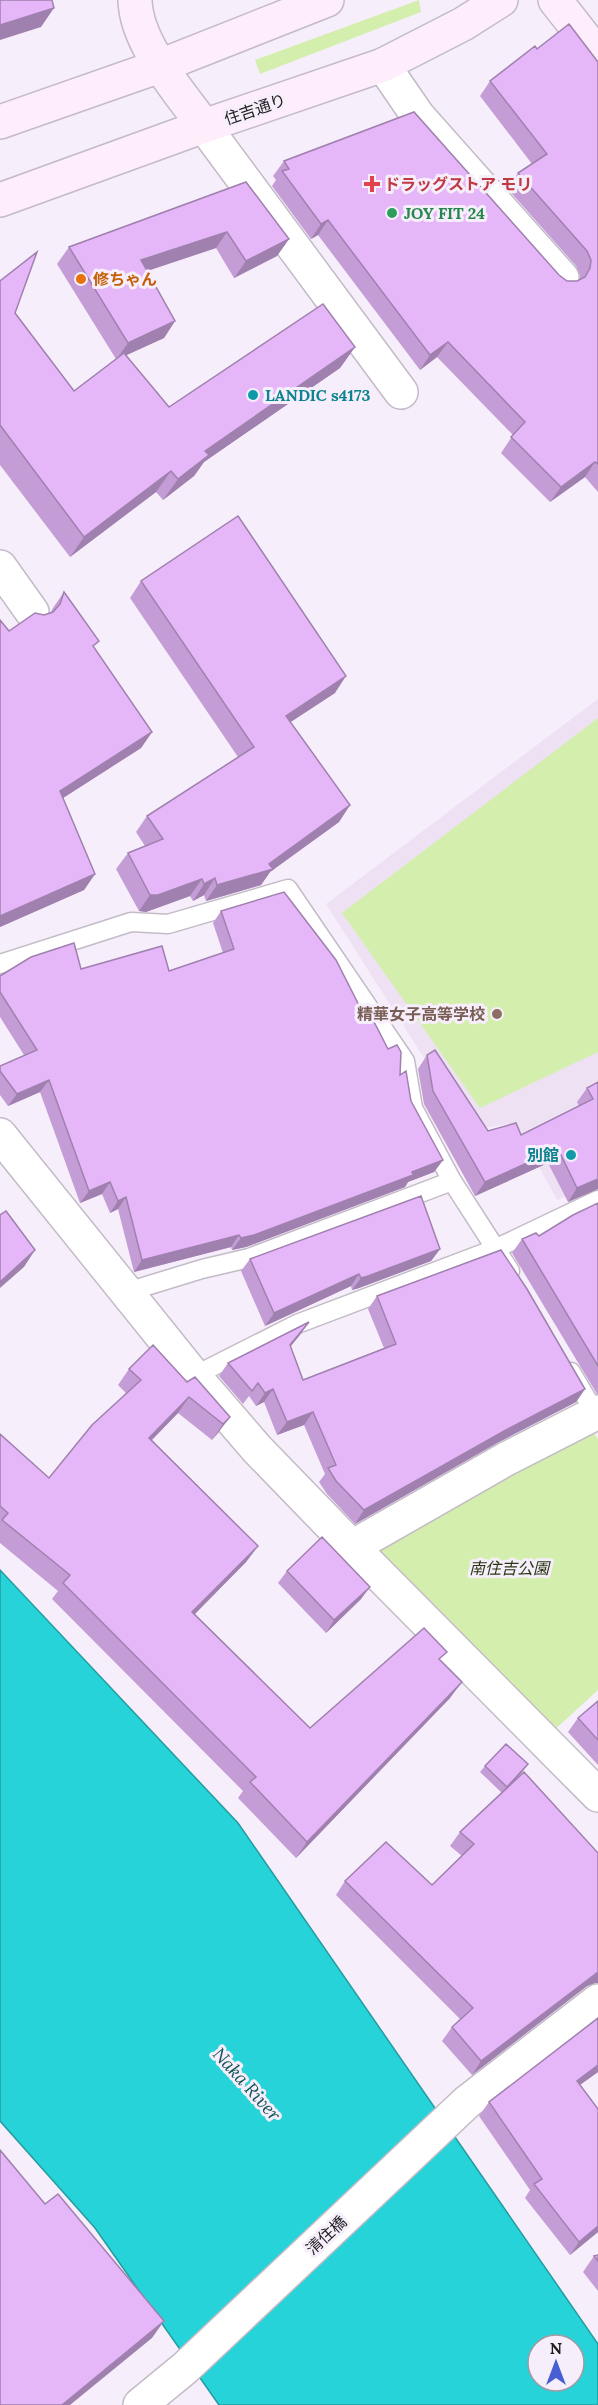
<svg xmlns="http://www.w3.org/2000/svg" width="598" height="2405" viewBox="0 0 598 2405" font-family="Lora,'Noto Sans JP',serif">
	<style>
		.built { fill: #eee1f3 }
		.green { fill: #d4efad }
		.water { fill: #26d3d8; stroke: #249ca1; stroke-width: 1.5; fill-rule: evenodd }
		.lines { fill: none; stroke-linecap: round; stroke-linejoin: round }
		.lane-casing { stroke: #c3bbc6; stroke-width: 21 }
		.street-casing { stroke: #c3bbc6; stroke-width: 36 }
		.secondary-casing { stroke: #c3bbc6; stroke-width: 36 }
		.lane { stroke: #fff; stroke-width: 18 }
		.street { stroke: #fff; stroke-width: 33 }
		.secondary { stroke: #feedfb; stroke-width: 33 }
		.wall { fill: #c59dd6 }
		.shaded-wall { fill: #a080ae }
		.building { fill: #e5b7f9; stroke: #a080ae; stroke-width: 1.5 }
		.health-dot { fill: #e0444e; stroke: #f6eefa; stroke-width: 2 }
		.leisure-dot { fill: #2e9e5b; stroke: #f6eefa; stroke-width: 2 }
		.food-dot { fill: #e8710a; stroke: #f6eefa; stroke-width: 2 }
		.culture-dot { fill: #0f9aa8; stroke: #f6eefa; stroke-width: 2 }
		.education-dot { fill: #8d6e63; stroke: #f6eefa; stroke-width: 2 }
		.labels { text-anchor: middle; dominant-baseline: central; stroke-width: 6; stroke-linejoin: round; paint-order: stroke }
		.street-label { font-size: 16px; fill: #1f1c20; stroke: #f6eefa }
		.health-label { font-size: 16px; font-weight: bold; fill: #be3a42; stroke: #f6eefa; text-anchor: start }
		.leisure-label { font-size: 16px; font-weight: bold; fill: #27864d; stroke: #f6eefa; text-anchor: start }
		.food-label { font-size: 16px; font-weight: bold; fill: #c56008; stroke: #f6eefa; text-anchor: start }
		.culture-label { font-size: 16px; font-weight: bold; fill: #0d838f; stroke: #f6eefa; text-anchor: start }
		.education-label { font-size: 16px; font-weight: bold; fill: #785e54; stroke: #f6eefa; text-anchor: end }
		.park-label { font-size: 16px; font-style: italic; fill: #293710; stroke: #f6eefa }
		.water-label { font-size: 18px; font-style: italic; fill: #105455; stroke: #f6eefa }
	</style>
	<rect width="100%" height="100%" fill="#f6eefa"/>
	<path class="built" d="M598 699V1183L557 1200 515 1123 470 1130 326 904Z"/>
	<path class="green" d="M419 0 421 12 260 74 255 60Z
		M598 718V1052L480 1108 342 913Z
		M590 1428 598 1439V1690L550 1734 364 1550Z"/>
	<path class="water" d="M0 1570 238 1823 598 2344V2405H219L95 2228 0 2121ZM538 2345H574V2381H538Z"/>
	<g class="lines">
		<g class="lane-casing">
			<path id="lane" d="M0 964 131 922 168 924 288 889 405 1061 413 1108 452 1181 510 1271
				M127 1292 202 1269 249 1258 452 1181
				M571 1372 595 1413
				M194 1376 297 1324 495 1249 598 1200"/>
		</g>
		<g class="street-casing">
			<path id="street" d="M383 65 418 116 562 278
				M204 126 401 392
				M0 567 32 612
				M0 1135 194 1376 257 1449 352 1547 598 1795
				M352 1547 506 1459 598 1412
				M140 2405 185 2368 467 2102 598 2001"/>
		</g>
		<g class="secondary-casing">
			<path id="secondary" d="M135 0C136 44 179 91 204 126
				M555 0 598 55
				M0 122 160 66 327 0
				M0 200 204 126 383 65 463 24 501 0"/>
		</g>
		<use href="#lane" class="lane"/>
		<use href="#street" class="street"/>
		<use href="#secondary" class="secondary"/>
	</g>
	<path class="wall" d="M537 49 598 62V492L585 477 550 502 501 453 513 435 437 357 420 370 318 235 311 239 272 186 276 180 273 176 284 161 559 275 567 281H577L580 280V275L576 266 507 188 518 173 532 164 480 96 490 81Z
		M246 182 289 239 277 256 234 278 216 248 147 271 175 321 164 338 126 355 169 407 355 347 340 368 204 462 194 476 163 500 156 492 70 557 0 465V281L15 313 74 391 116 359 57 264 69 247Z
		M141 581 335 693 290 722 350 805 339 822 270 872 261 885 206 901 204 895 193 901 190 896 146 912 139 911 116 869 128 853 145 846 136 832 147 816 238 757 130 598Z
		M64 592 94 648 152 732 141 748 63 798 95 874 84 890 0 927V620L9 631 51 612 53 608Z
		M221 911 365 1017 400 1075 411 1101 443 1160 434 1172 408 1182 405 1187 246 1247 232 1250 231 1247 134 1272 118 1209 110 1213 102 1194 80 1203 40 1092 8 1106 0 1095V1066L24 1055 0 1017V976L81 969 169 971 223 953 213 923Z
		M427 1055 488 1131 521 1135 579 1106 577 1102 587 1088 598 1082V1189L568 1202 548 1163 475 1196 424 1104 418 1069Z
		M598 1203V1394H597L512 1253 522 1239 539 1236Z
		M440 1249 431 1261 359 1288 352 1290 351 1286 265 1326 241 1271 250 1259Z
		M377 1296 585 1389 576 1402 497 1443 355 1524 327 1494 319 1482 325 1474 304 1425 277 1435 264 1402 256 1406 249 1396 243 1404 219 1376 228 1363 309 1322 290 1347 303 1380 384 1348 368 1309Z
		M129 1369 187 1382 230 1417 212 1440 178 1413 152 1440 258 1546 246 1562 195 1614 310 1728 441 1661 450 1698 296 1858 238 1798 243 1791 52 1599 58 1591 0 1543V1434L49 1478 126 1393 118 1385Z
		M287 1571 361 1599 326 1633 278 1583Z
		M598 1701V1765L568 1732 578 1718Z
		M485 1766 523 1771 510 1786 595 1983 587 1986 472 2075 442 2041 452 2027 460 2019 336 1895 345 1881 432 1885 462 1856 450 1846 460 1832 502 1793 480 1772Z
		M598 2018V2072L580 2085 598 2109V2232L570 2255 525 2198 530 2190 479 2116 489 2102Z
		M598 2255V2291L583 2272 594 2256Z"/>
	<path class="shaded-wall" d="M54 8 41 27 0 40V25Z
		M328 220 318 235 311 239 321 224Z
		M227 232 216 248 129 277 141 260Z
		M289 239 277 256 234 278 246 261Z
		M175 321 164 338 116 360 128 343Z
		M448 342 437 357 420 370 430 355Z
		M355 347 340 368 204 462 194 476 163 500 178 479 205 451Z
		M595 462 585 477 550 502 561 487Z
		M171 471 156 492 70 557 84 537Z
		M346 676 335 693 274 733 286 716Z
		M152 732 141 748 49 807 60 791Z
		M350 805 339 822 270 872 261 885 206 901 217 885 269 864Z
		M95 874 84 890 0 927V916Z
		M215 878 204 895 193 901 204 884Z
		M202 879 190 896 146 912 139 911 150 895Z
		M49 1080 40 1092 8 1106 17 1094Z
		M558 1149 548 1163 475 1196 485 1182Z
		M443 1160 434 1172 408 1182 405 1187 246 1247 232 1250 241 1238Z
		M598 1179V1189L568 1202 577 1188Z
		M110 1182 102 1194 80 1203 89 1191Z
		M126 1197 118 1209 110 1213 118 1201Z
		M239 1235 231 1247 134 1272 142 1260Z
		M440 1249 431 1261 359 1288 352 1290 361 1278Z
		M35 1250 24 1267 0 1288V1282Z
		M359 1274 351 1286 265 1326 274 1313Z
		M309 1322 300 1335 281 1358 290 1345Z
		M273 1389 264 1402 256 1406 265 1393Z
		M585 1389 576 1402 497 1443 355 1524 364 1510 506 1430Z
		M189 1397 178 1413 138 1454 149 1438Z
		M313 1412 304 1425 277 1435 287 1422Z
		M230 1417 218 1433 212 1440 223 1424Z
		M258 1546 246 1562 181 1628 192 1612Z
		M370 1587 361 1599 326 1633 334 1620Z
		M462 1682 450 1698 296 1858 307 1842Z
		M528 1764 523 1771 503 1793 507 1787Z
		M596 1972H598V1983H595L587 1986 472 2075 481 2061Z
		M598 2065V2072L567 2094 577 2081Z
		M598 2226V2232L570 2255 579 2242Z
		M164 2321 152 2338 70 2405H62Z"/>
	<path class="building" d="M0 0H52L54 8 0 25Z
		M569 24 598 62V464L595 462 561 487 511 437 525 422 448 342 430 355 328 220 321 224 282 171 289 169 284 161 414 112 559 275 567 281H577L585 277 590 268 591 260 587 251 518 173 547 154 490 81 535 46 537 49Z
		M246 182 289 239 246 261 227 232 141 260 175 321 128 343 69 247Z
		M37 252 15 313 74 391 124 353 169 407 323 304 355 347 205 451 209 455 178 479 171 471 84 537 0 425V281Z
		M238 516 346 676 286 716 350 805 269 864 273 869 217 885 215 878 204 884 202 879 158 895H150L128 853 163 839 147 816 254 747 141 581Z
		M64 592 99 641 93 646 152 732 60 791 95 874 0 916V620L9 631 35 613 44 615 53 612 60 604Z
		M284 892 336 960 365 1017 370 1014 388 1049 397 1045 401 1052 400 1075 406 1071 411 1101 443 1160 412 1172 413 1175 254 1235 241 1238 239 1235 142 1260 126 1197 118 1201 110 1182 89 1191 49 1080 17 1094 0 1071V1066L37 1050 0 992V976L31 957 74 943 81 969 162 946 169 971 234 949 221 911Z
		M435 1050 488 1131 516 1123 521 1135 593 1099 587 1088 598 1082V1179L577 1188 558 1149 485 1182 433 1091 427 1055Z
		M421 1196 440 1249 368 1276 361 1278 359 1274 274 1313 250 1259Z
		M598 1203V1366L522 1239 536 1233 539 1236 573 1215Z
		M6 1211 35 1250 0 1282V1215Z
		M501 1250 527 1289 585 1389 506 1430 364 1510 336 1481 328 1468 336 1465 313 1412 287 1422 273 1389 265 1393 258 1383 252 1391 228 1363 309 1322 290 1345 303 1380 396 1344 377 1296Z
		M153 1345 187 1382 195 1377 230 1417 223 1424 189 1397 149 1438 258 1546 192 1612 310 1728 424 1628 447 1652 439 1659 462 1682 307 1842 250 1782 256 1777 63 1583 70 1575 2 1520 8 1513 0 1506V1434L49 1478 92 1425 141 1380 129 1369Z
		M322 1537 370 1587 334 1620 287 1571Z
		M598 1701V1740L578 1718Z
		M506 1744 528 1764 507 1787 485 1766Z
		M524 1772 598 1853V1972L481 2061 452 2027 473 2008 345 1881 386 1842 432 1885 474 1844 460 1832Z
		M598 2018V2065L577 2081 598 2109V2226L579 2242 534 2184 542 2179 489 2102Z
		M0 2150 45 2204 58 2194 164 2321 62 2405H0Z
		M598 2255V2261L594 2256Z"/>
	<path class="health-dot" d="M369 175h6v6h6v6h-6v6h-6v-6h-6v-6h6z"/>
	<circle class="leisure-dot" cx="392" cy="213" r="6"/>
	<circle class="food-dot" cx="81" cy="279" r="6"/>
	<g class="culture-dot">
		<circle cx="253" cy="395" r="6"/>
		<circle cx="571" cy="1155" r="6"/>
	</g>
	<circle class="education-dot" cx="497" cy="1014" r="6"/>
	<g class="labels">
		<g class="street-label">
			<text transform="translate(255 109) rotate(-19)">住吉通り</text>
			<text transform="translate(326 2235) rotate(-43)">清住橋</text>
		</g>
		<g class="health-label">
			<text x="384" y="184">ドラッグストア モリ</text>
		</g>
		<g class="leisure-label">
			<text x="404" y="213">JOY FIT 24</text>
		</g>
		<g class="food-label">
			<text x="93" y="279">修ちゃん</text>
		</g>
		<g class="culture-label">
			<text x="265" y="395">LANDIC s4173</text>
			<text x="559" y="1155" text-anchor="end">別館</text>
		</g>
		<g class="education-label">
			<text x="485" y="1014">精華女子高等学校</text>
		</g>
		<g class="park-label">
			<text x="509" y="1568">南住吉公園</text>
		</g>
		<g class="water-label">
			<text transform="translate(247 2084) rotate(48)">Naka River</text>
		</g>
	</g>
	<g transform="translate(556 2363)"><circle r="28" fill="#f6eefa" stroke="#a09aa3" stroke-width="1.5"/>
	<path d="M0-4.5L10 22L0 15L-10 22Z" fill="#485fd3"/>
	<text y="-9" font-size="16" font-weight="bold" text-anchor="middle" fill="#1f1c20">N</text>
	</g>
</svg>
